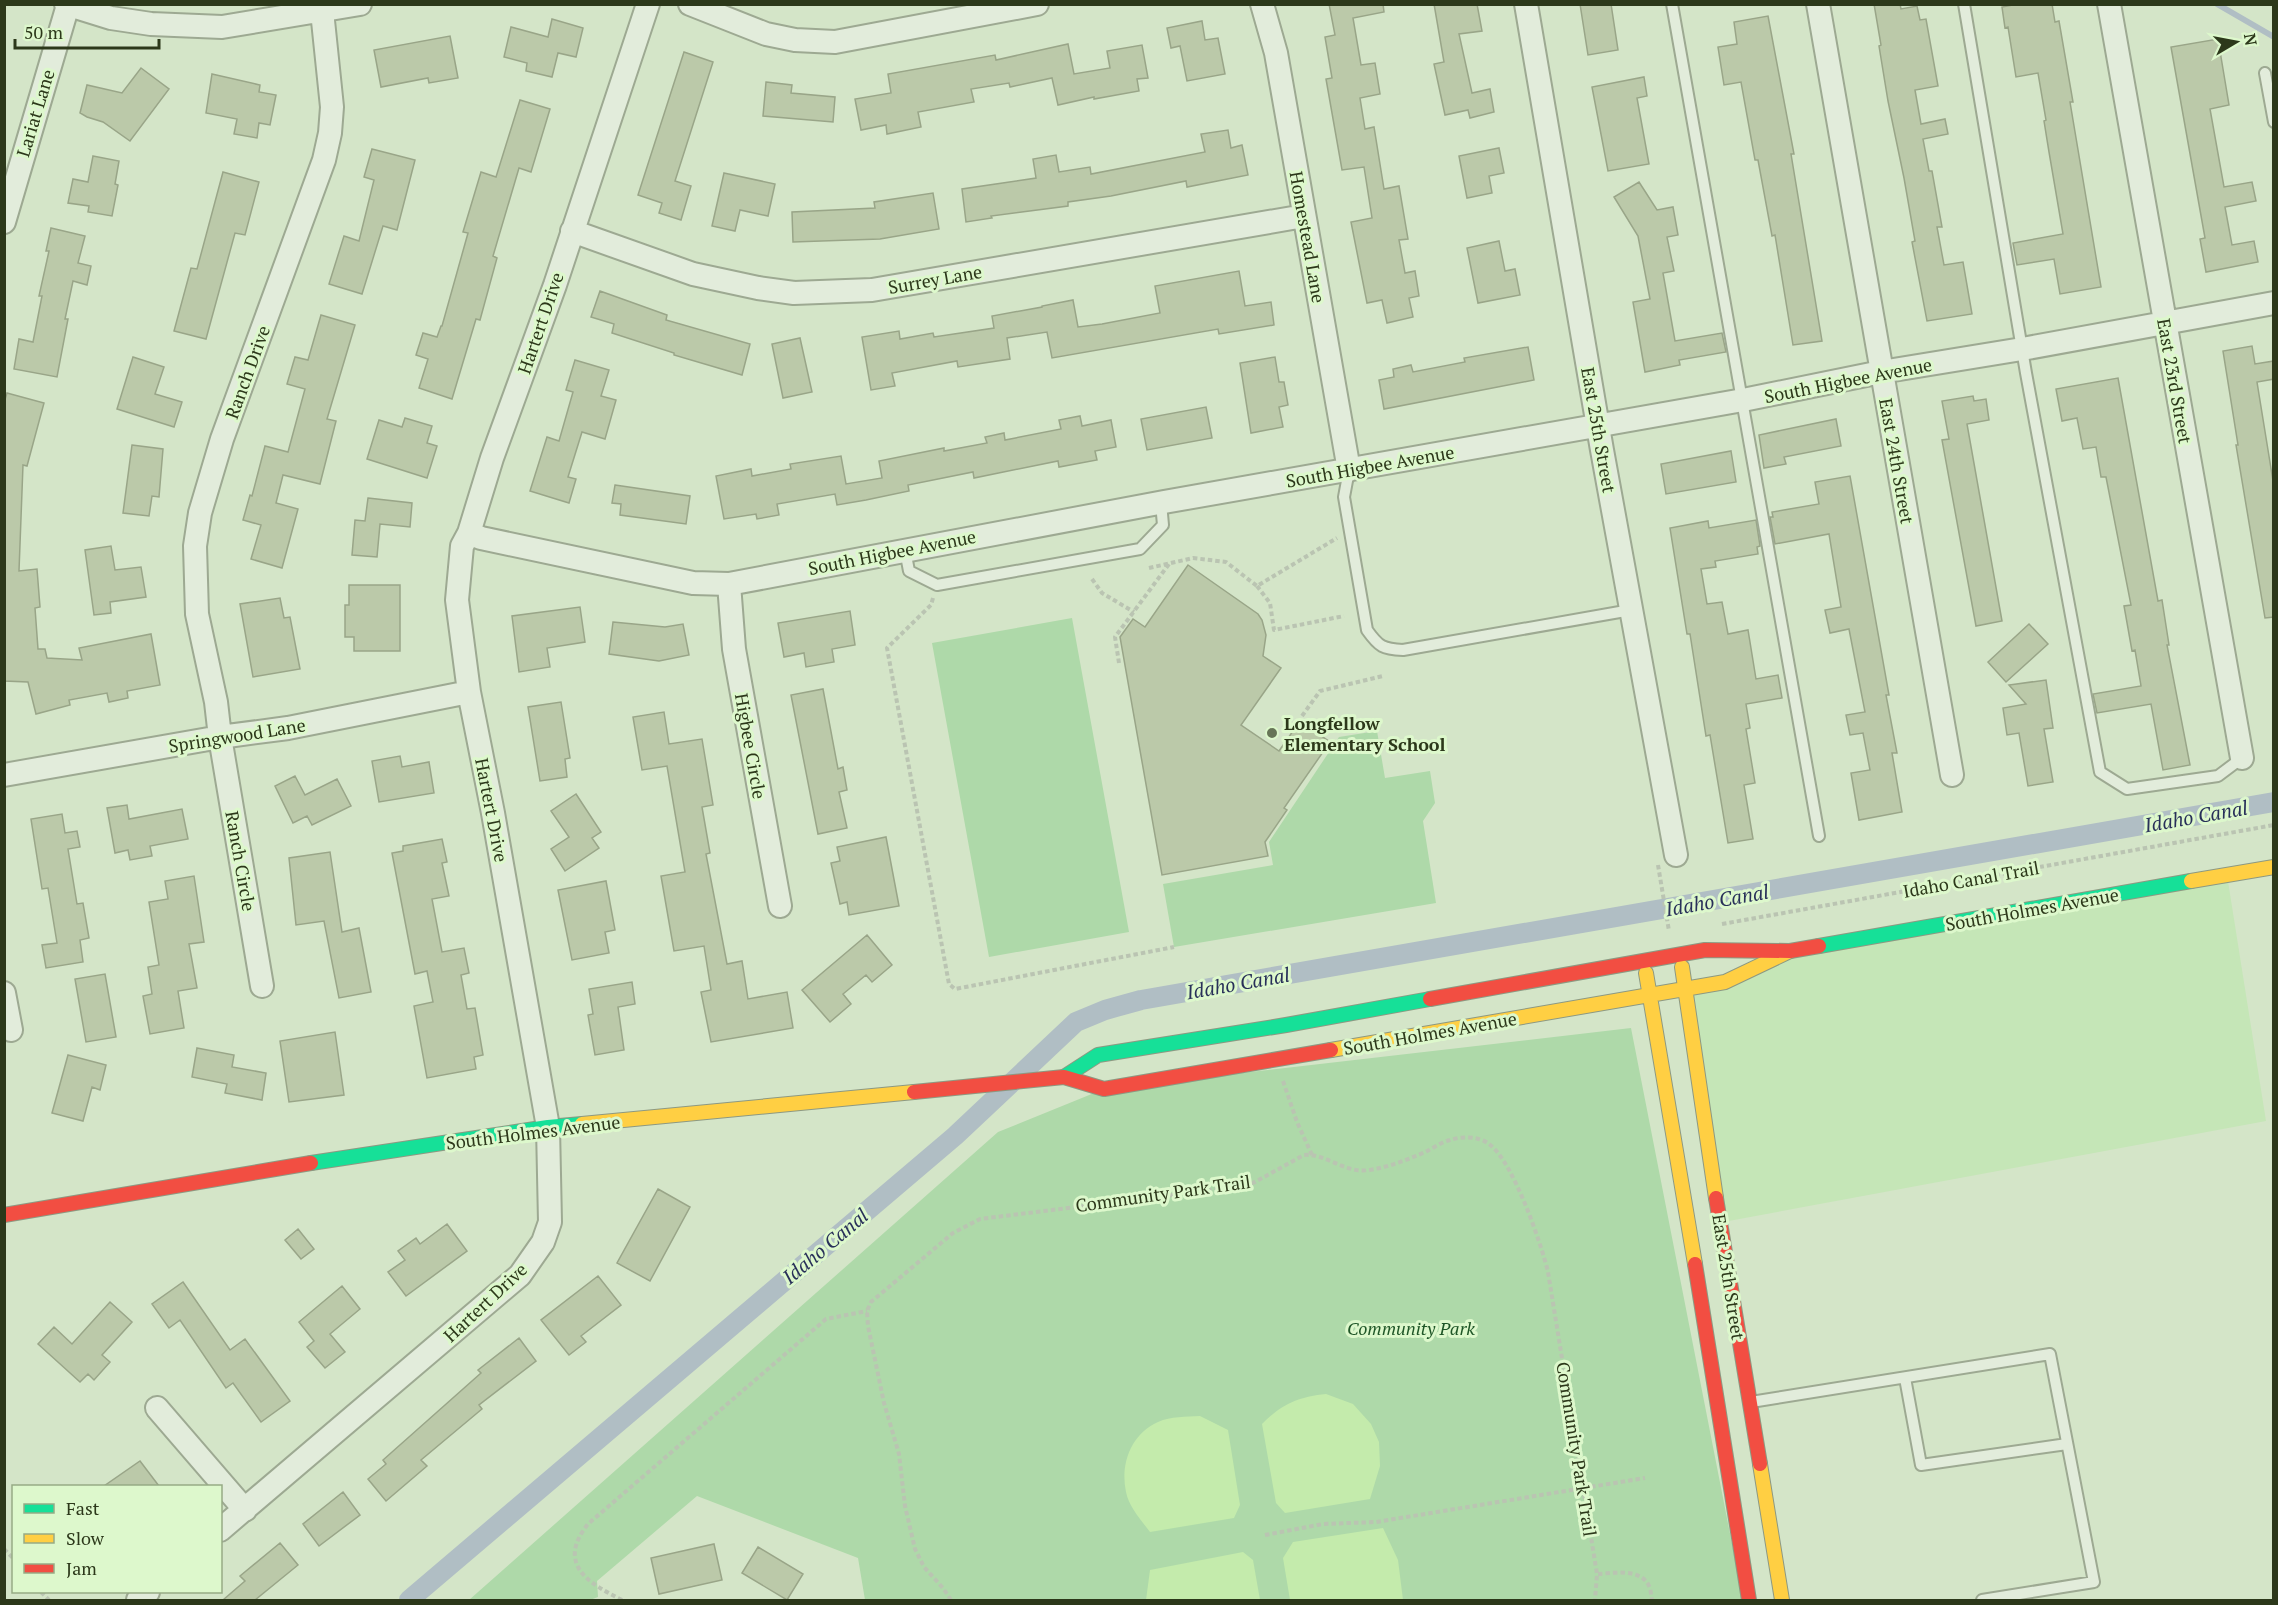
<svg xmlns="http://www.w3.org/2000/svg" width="2278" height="1605" viewBox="0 0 2278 1605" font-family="'PT Serif',serif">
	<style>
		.farmland { fill: #c5e6b7 }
		.green { fill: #aed9a9 }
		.sand { fill: #c4ebac }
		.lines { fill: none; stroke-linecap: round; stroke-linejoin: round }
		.stream { stroke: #b0bec4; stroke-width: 6 }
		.canal { stroke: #b0bec4; stroke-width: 20 }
		.building { fill: #bbc9a9; stroke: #99a588; stroke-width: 1.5 }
		.lane-casing { stroke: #9da992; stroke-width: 14 }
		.street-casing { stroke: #9da992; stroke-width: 26 }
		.fast-casing { stroke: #8d9982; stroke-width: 16 }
		.slow-casing { stroke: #8d9982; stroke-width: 16 }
		.jam-casing { stroke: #8d9982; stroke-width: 16 }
		.path { stroke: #bac4b2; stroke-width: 4; stroke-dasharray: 4.5 3; stroke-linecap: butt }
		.lane { stroke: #e2ecdb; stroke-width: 10 }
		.street { stroke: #e2ecdb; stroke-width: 22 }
		.fast { stroke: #16e098; stroke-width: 14 }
		.slow { stroke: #ffcf43; stroke-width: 14 }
		.jam { stroke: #f24e42; stroke-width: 14 }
		.poi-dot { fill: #677557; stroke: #ddf8cc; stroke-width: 2 }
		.labels { text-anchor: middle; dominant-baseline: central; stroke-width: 6; stroke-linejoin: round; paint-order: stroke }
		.street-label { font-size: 18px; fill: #2c381a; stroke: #ddf8cc }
		.poi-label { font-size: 18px; font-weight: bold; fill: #2c381a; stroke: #ddf8cc; text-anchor: start }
		.park-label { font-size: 18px; font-style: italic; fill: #1f5627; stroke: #ddf8cc }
		.water-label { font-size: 20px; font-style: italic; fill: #283059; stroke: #ddf8cc }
	</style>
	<rect width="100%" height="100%" fill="#d4e5c8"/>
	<path class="farmland" d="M2227 875 2266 1121 1718 1223 1692 993 1790 951Z"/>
	<path class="green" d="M1072 618 1129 932 989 957 932 643Z
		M1377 731 1385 778 1430 771 1435 803 1423 821 1436 903 1174 947 1163 884 1273 865 1269 842 1339 737Z
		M1631 1028 1743 1600H865L858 1558 697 1496 597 1581 598 1597 590 1600H469L998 1132 1104 1089Z"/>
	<path class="sand" d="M1326 1394 1353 1404 1371 1424 1379 1442 1380 1466 1370 1499 1285 1513 1276 1503 1262 1424C1282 1404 1298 1397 1326 1394Z
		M1200 1416 1228 1430 1240 1505 1234 1518 1150 1532C1141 1520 1129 1507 1126 1492 1120 1464 1131 1434 1158 1422 1171 1416 1186 1417 1200 1416Z
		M1383 1528 1398 1560 1403 1600H1290L1283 1558 1293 1542Z
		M1243 1552 1253 1560 1260 1600H1146L1150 1570Z"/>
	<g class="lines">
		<path class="stream" d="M2217 4 2274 37"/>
		<path class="canal" d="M409 1600 955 1136 1076 1022 1105 1010 1141 1000 2274 802"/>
	</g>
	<path class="building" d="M1329 4H1383L1384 12 1353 18 1361 65 1375 63 1380 94 1360 98 1365 129 1374 127 1384 189 1399 186 1408 239 1399 240 1405 273 1415 271 1419 296 1409 298 1413 317 1387 323 1382 300 1367 303 1351 222 1372 218 1364 167 1342 170 1326 79 1332 78 1325 37 1335 35Z
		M1434 4H1477L1482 31 1459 34 1472 93 1490 89 1494 112 1470 118 1468 110 1445 115 1434 64 1444 62Z
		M1580 4H1611L1618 50 1588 55Z
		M1874 4H1900L1901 9 1917 6 1920 20 1926 19 1938 86 1915 90 1921 124 1945 119 1948 134 1923 139 1929 171H1932L1942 227H1937L1944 265 1963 262 1972 314 1927 321 1912 242 1915 241 1904 178 1888 101 1879 46 1881 45Z
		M2018 4H2052L2055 22 2059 21 2073 102H2070L2101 287 2060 294 2054 259 2017 265 2013 243 2063 234 2049 152 2044 121 2046 120 2038 73 2016 77 2008 27 2005 28 2002 7Z
		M1768 16 1794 154H1791L1822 341 1793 345 1775 235 1772 236 1758 160H1755L1741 82 1724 85 1718 47 1737 44 1734 22Z
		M552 19 583 28 576 57 558 53 552 77 526 71 527 63 504 57 511 27 548 37Z
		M1202 21 1205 40 1218 38 1225 74 1187 81 1180 46 1171 48 1167 28Z
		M450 36 458 78 429 83 428 78 381 87 374 50Z
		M2218 39 2229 105 2210 109 2224 187 2252 182 2256 201 2225 207 2232 245 2254 241 2258 262 2206 272 2200 239 2205 238 2171 47Z
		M1068 44 1074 74 1110 68 1107 51 1142 45 1148 78 1137 79 1139 91 1094 99V97L1058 105 1052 78 1010 87 1009 83 971 89 974 102 918 112 921 127 887 134 886 125 861 130 855 99 891 93 888 74 995 55 996 60Z
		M684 52 713 62 675 181 691 186 681 220 659 213 662 203 638 195Z
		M141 68 169 89 130 141 103 122 87 117 80 113 87 85 122 93Z
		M212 74 260 85 259 92 276 95 270 125 259 123 257 138 234 134 237 119 206 113Z
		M1644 77 1647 96 1637 98 1649 164 1608 171 1592 87Z
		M766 82 792 85 791 93 835 97 833 122 763 116Z
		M520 100 550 109 531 172 519 168 493 256 497 258 480 320 476 319 452 399 419 388 428 359 416 355 423 333 437 337 441 326H442L468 233 463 232 481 172 496 177Z
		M1228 130 1231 148 1242 145 1248 175 1187 187 1186 181 1111 196 1068 202V206L991 216 992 218 966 222 962 189 1036 178 1033 159 1056 155 1059 172 1090 167 1091 174 1205 152 1201 134Z
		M1499 148 1504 173 1489 176 1492 193 1467 198 1459 156Z
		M372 149 415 160 397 230 383 226 362 294 329 284 344 236 359 241 374 180 364 177Z
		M93 156 119 161 115 184 118 185 112 216 88 212 89 206 68 203 73 179 88 182Z
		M223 172 259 182 245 235 235 233 206 339 174 331 191 268 197 269Z
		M724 173 775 184 768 216 740 210 735 231 712 226Z
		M1639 182 1657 210 1673 207 1678 235 1667 237 1674 271 1663 273 1675 341 1722 333 1726 352 1679 360 1680 365 1645 372 1633 302 1650 299 1638 236 1614 197Z
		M933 193 939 229 880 239 793 242 792 212 875 208 874 202Z
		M51 228 85 236 78 263 91 266 87 285 73 281 65 319H68L57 377 14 369 19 339 33 342 42 296H39L49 251H46Z
		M1499 241 1505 271 1515 269 1520 295 1478 303 1467 248Z
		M1239 271 1245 306 1271 302 1274 325 1219 334 1218 329 1052 358 1047 332 1007 338 1010 359 958 367 957 361 892 373 895 386 871 390 862 337 899 331 900 339 933 333 934 337 994 328 992 316 1042 307V306L1073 300 1078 327 1102 324 1160 313 1155 286Z
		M600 291 667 315 666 320 750 344 742 375 674 355V353L612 333 614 324 591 317Z
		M321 315 355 325 327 419 336 421 320 484 283 475 276 503 298 509 282 568 251 559 261 525 243 520 250 495 252 496 265 446 288 452 305 389 287 384 295 357 308 360Z
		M800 338 812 392 783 398 772 344Z
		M2252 346 2255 364 2274 361V379L2257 382 2274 487V617L2265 618 2236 445H2238L2223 351Z
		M1528 347 1534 380 1384 409 1379 380 1394 377 1393 369 1411 365 1413 372 1465 362 1464 358Z
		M133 357 164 367 155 394 182 402 174 427 117 409Z
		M1275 357 1279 382H1284L1288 405 1279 407 1283 427 1251 433 1240 363Z
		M575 360 609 370 601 396 616 400 605 439 582 432 568 477 576 479 569 503 530 491 547 437 559 441 573 392 566 390Z
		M2118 378 2158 601 2162 600 2169 645H2167L2190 765 2163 770 2151 704 2097 713 2093 694 2141 686 2135 650 2132 651 2124 606 2131 605 2106 477H2101L2096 447 2083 449 2077 418 2062 421 2056 389Z
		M7 393 44 403 27 466 23 465 19 571 37 569 40 607 35 608 38 649H45L47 658 82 660 79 648 151 634 160 685 127 691 128 698 109 702 107 693 69 700 70 705 36 714 28 682 4 681V403Z
		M1973 396 1974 401 1986 399 1989 420 1967 424 2002 621 1976 626 1942 440 1949 439 1942 401Z
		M1206 407 1212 438 1147 450 1141 419Z
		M1080 416 1082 426 1111 420 1116 447 1095 451 1097 460 1059 467 1058 461 974 478 973 472 908 485 909 491 866 500 837 505 835 494 777 504 779 515 757 519 756 514 724 519 716 476 751 469 752 476 791 469 790 464 841 456 846 484 882 478 879 461 944 448V451L987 443 985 437 1004 433 1005 440 1061 429 1059 420Z
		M405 418 432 426 427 443 437 446 427 478 367 459 379 420 402 427Z
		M1836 419 1841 446 1784 457 1786 464 1764 468 1759 435Z
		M132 445 163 449 159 497 152 496 149 516 123 513Z
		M1731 451 1736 482 1666 494 1661 464Z
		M1850 476 1889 695H1886L1897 753H1892L1902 812 1859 820 1851 773 1870 770 1863 733 1850 735 1846 715 1865 712 1849 629 1830 633 1825 610 1841 607 1829 534 1775 544 1770 517H1773L1772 512 1819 504 1815 482Z
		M615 485 690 496 686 524 620 515 621 504 612 503Z
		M368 498 412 503 410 527 380 524 377 557 352 555 355 520 365 521Z
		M1756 520 1760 546 1757 547 1758 554 1715 561 1716 567 1701 569 1707 604 1722 602 1728 634 1748 630 1756 679 1778 675 1782 698 1746 704 1750 728 1746 729 1755 783 1744 785 1753 839 1728 843 1710 735 1706 736 1690 634H1687L1670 528 1708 521 1709 528Z
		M111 546 115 570 141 567 146 597 110 602 111 613 94 615 85 550Z
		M1188 565 1258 614 1262 620 1266 635 1263 656 1281 668 1241 725 1279 751 1300 721 1330 742 1284 808 1287 810 1265 842 1268 856 1162 875 1120 637 1133 619 1145 627Z
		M349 585H400V651H354V637H345V605H349Z
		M280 598 284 618 290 617 300 669 253 677 240 604Z
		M580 607 585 642 547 648 550 667 519 672 512 616Z
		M850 611 855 645 832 649 834 662 806 667 804 653 784 657 778 623Z
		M613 622 665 627 683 624 689 655 659 661 609 654Z
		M2029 624 2048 644 2006 682 1988 662Z
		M2046 680 2053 728 2044 729 2053 782 2028 786 2019 733 2007 735 2003 708 2026 704 2009 685Z
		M823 689 838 769 843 767 847 790 839 792 847 828 818 834 791 695Z
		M561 702 570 758 565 759 567 777 540 781 528 707Z
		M664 712 669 744 702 739 713 805 702 807 710 853 706 854 727 964 742 961 748 999 787 992 793 1028 711 1042 701 992 711 990 704 946 674 951 661 876 685 872 667 766 642 770 633 717Z
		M400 756 402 767 429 762 434 793 379 802 372 761Z
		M295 776 305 795 337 779 351 806 312 825 307 816 293 823 275 786Z
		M576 794 601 832 592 838 599 848 565 871 551 849 569 837 551 811Z
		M127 805 129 819 182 809 188 839 150 846 152 856 130 860 128 850 115 853 107 808Z
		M62 814 65 833 77 831 80 847 68 849 77 904 83 903 89 938 80 940 83 962 46 968 42 945 57 943 48 888 42 889 31 819Z
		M886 837 899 906 849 915 847 902 840 904 831 863 840 861 837 847Z
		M442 839 447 862 442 863 449 896 432 899 442 952 464 948 469 973 461 975 467 1009 475 1008 483 1055 474 1057 476 1069 427 1078 414 1006 433 1002 427 971 415 974 392 853 403 851V846Z
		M330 852 342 932 359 928 371 992 339 998 324 921 296 925 289 858Z
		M194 876 204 942 189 944 197 988 178 991 184 1028 150 1034 143 996 152 994 148 967 159 965 149 902 168 899 165 881Z
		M606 881 615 930 605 932 609 953 572 960 558 890Z
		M867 935 892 965 872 982 866 975 843 994 851 1004 830 1022 802 990Z
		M105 974 116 1037 86 1042 75 979Z
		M632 982 635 1004 618 1007 624 1050 595 1055 588 1015 593 1014 589 989Z
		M335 1032 344 1095 289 1102 280 1041Z
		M197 1048 234 1055 232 1067 266 1073 262 1100 225 1093 227 1084 192 1077Z
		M68 1055 106 1065 100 1090 92 1087 83 1121 52 1113Z
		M658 1189 690 1207 650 1281 617 1263Z
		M447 1224 467 1251 406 1296 388 1272 405 1260 398 1251 416 1238 420 1244Z
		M298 1229 314 1249 301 1259 285 1240Z
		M598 1276 621 1305 581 1336 586 1342 569 1355 541 1320Z
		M183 1282 230 1350 245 1339 290 1401 261 1422 233 1383 226 1388 180 1320 169 1328 152 1304Z
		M342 1286 360 1309 330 1334 345 1352 325 1368 307 1347 314 1341 299 1322Z
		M110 1302 132 1322 102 1355 110 1362 94 1380 88 1374 80 1382 38 1344 54 1327 72 1344Z
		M519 1338 536 1361 479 1405 482 1409 421 1460 427 1466 386 1501 368 1479 386 1464 383 1460 481 1373 478 1370Z
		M140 1461 159 1486H104Z
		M343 1492 360 1515 319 1546 303 1524Z
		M280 1543 298 1565 255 1600H223L245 1581 240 1576Z
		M714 1544 722 1580 659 1594 651 1558Z
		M758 1547 803 1574 787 1600 742 1573Z"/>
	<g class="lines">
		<g class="lane-casing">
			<path id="lane" d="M1672 4 1819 836
				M1964 4 2026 373 2100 772 2127 789 2218 776 2242 758
				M2265 73 2274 122
				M1349 470 1344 497 1367 630C1379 647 1383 649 1403 650L1631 610
				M905 550 909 571 937 585 1140 549 1163 525 1161 503
				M1905 1378 1921 1465 2067 1444
				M1751 1402 2050 1354 2094 1582 1982 1600"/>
		</g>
		<g class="street-casing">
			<path id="street" d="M66 4 111 18 151 24 222 27 360 4
				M690 4 766 34 795 40 835 42 1037 4
				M1262 4 1276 53 1349 470
				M1526 4 1602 450 1676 855
				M1818 4 1952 775
				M2109 4 2242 758
				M4 222 68 5
				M572 231 693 274 758 288 794 293 872 290 1304 216
				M469 533 481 538 693 583 729 584 1164 502 1743 400 1881 372 2022 349 2274 303
				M729 584 734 649 780 906
				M4 775 220 737 288 728 469 692
				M262 986 220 737 216 702 197 614 195 546 200 513 222 439 324 160 330 133 332 107 322 11
				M4 993 11 1030
				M157 1408 245 1510
				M220 1530 520 1275 543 1242 550 1222 548 1127 493 813 469 692 457 600 462 546 469 533 492 458 555 285 648 4
				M138 1600 148 1592"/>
		</g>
		<g class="fast-casing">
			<path id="fast" d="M1819 946 2191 881
				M1064 1077 1098 1055 1286 1025 1430 999
				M311 1163 548 1127 582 1124"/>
		</g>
		<g class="slow-casing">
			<path id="slow" d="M2191 881 2274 867
				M1682 967 1716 1198
				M1646 973 1695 1264
				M1331 1050 1725 982 1790 951
				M582 1124 914 1092
				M1760 1464 1782 1600"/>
		</g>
		<g class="jam-casing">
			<path id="jam" d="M1430 999 1705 950 1790 951 1819 946
				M914 1092 1064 1077 1104 1089 1331 1050
				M1716 1198 1760 1464
				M4 1215 311 1163
				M1695 1264 1749 1600"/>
		</g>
		<path class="path" d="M1149 568 1193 558 1226 562 1257 586 1337 538
			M1092 579 1102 593 1134 612
			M1257 586 1270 603 1274 630 1344 616
			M933 598 931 605 887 648 949 984 955 989 1174 947
			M1119 663 1115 637 1169 564
			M1302 716 1320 691 1383 676
			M1658 865 1669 931
			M1722 924 2274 825
			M1283 1081 1297 1122 1312 1155
			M1265 1535 1323 1524 1376 1522 1645 1478
			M4 1549 14 1559
			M1598 1574C1613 1573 1641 1568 1649 1586 1651 1589 1651 1596 1652 1600
			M41 1592 49 1600
			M622 1600C588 1583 556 1564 588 1524L826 1319 867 1311
			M951 1600 943 1588 924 1567 915 1549 905 1506 899 1454 884 1403 868 1326 867 1311 871 1302 953 1233 980 1219 1244 1186 1255 1182 1304 1155C1326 1153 1345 1174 1369 1170 1389 1167 1407 1160 1425 1152 1433 1148 1442 1142 1450 1140 1462 1136 1479 1136 1489 1144 1513 1161 1541 1243 1548 1272L1597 1574 1595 1600"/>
		<use href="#lane" class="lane"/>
		<use href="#street" class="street"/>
		<use href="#fast" class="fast"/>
		<use href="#slow" class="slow"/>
		<use href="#jam" class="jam"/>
	</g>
	<circle class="poi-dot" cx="1272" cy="733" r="6"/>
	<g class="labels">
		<g class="street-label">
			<text transform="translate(35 113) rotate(-73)">Lariat Lane</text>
			<text transform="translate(1308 237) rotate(80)">Homestead Lane</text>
			<text transform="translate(935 279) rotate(-10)">Surrey Lane</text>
			<text transform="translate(540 323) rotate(-71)">Hartert Drive</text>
			<text transform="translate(247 372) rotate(-70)">Ranch Drive</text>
			<text transform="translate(1848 380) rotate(-11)">South Higbee Avenue</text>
			<text transform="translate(2175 381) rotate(80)">East 23rd Street</text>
			<text transform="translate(1599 430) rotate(80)">East 25th Street</text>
			<text transform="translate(1897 461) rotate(80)">East 24th Street</text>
			<text transform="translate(1370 466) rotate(-10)">South Higbee Avenue</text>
			<text transform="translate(892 552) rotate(-11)">South Higbee Avenue</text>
			<text transform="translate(237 735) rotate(-9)">Springwood Lane</text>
			<text transform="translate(751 746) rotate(80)">Higbee Circle</text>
			<text transform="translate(492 810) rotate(79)">Hartert Drive</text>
			<text transform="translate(241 861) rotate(80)">Ranch Circle</text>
			<text transform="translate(1971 879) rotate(-10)">Idaho Canal Trail</text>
			<text transform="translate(2032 909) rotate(-10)">South Holmes Avenue</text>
			<text transform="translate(1430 1033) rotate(-10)">South Holmes Avenue</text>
			<text transform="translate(533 1132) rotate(-7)">South Holmes Avenue</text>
			<text transform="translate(1163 1193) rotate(-8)">Community Park Trail</text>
			<text transform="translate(1729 1277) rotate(81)">East 25th Street</text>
			<text transform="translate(485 1302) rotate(-43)">Hartert Drive</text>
			<text transform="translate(1577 1449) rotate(81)">Community Park Trail</text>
		</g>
		<g class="poi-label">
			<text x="1284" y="723">Longfellow<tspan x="1284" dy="21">Elementary School</tspan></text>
		</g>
		<g class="park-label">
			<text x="1411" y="1328">Community Park</text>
		</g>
		<g class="water-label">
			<text transform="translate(2196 816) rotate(-10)">Idaho Canal</text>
			<text transform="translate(1717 900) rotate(-10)">Idaho Canal</text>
			<text transform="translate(1238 983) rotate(-10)">Idaho Canal</text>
			<text transform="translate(825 1246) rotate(-40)">Idaho Canal</text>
		</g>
	</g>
	<rect width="2278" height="1605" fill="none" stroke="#2c381a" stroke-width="12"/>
	<rect x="12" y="1485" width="210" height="108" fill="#ddf8cc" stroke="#96ab85" stroke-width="1.5"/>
	<rect x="24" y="1504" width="30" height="9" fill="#16e098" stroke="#96ab85" stroke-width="1.5"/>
	<text x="66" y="1515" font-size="18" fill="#2c381a">Fast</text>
	<rect x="24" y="1534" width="30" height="9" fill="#ffcf43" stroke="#96ab85" stroke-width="1.5"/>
	<text x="66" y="1545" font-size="18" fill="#2c381a">Slow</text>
	<rect x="24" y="1564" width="30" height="9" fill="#f24e42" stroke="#96ab85" stroke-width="1.5"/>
	<text x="66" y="1575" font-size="18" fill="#2c381a">Jam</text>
	<g transform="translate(2236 42) rotate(80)" stroke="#ddf8cc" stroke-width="4.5" paint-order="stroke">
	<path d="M0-4.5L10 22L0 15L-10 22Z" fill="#2c381a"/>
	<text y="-9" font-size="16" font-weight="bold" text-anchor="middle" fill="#2c381a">N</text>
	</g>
	<path d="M15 39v9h144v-9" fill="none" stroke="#2c381a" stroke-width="3"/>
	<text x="24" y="39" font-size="18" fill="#2c381a" stroke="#ddf8cc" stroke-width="4.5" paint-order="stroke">50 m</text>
</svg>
